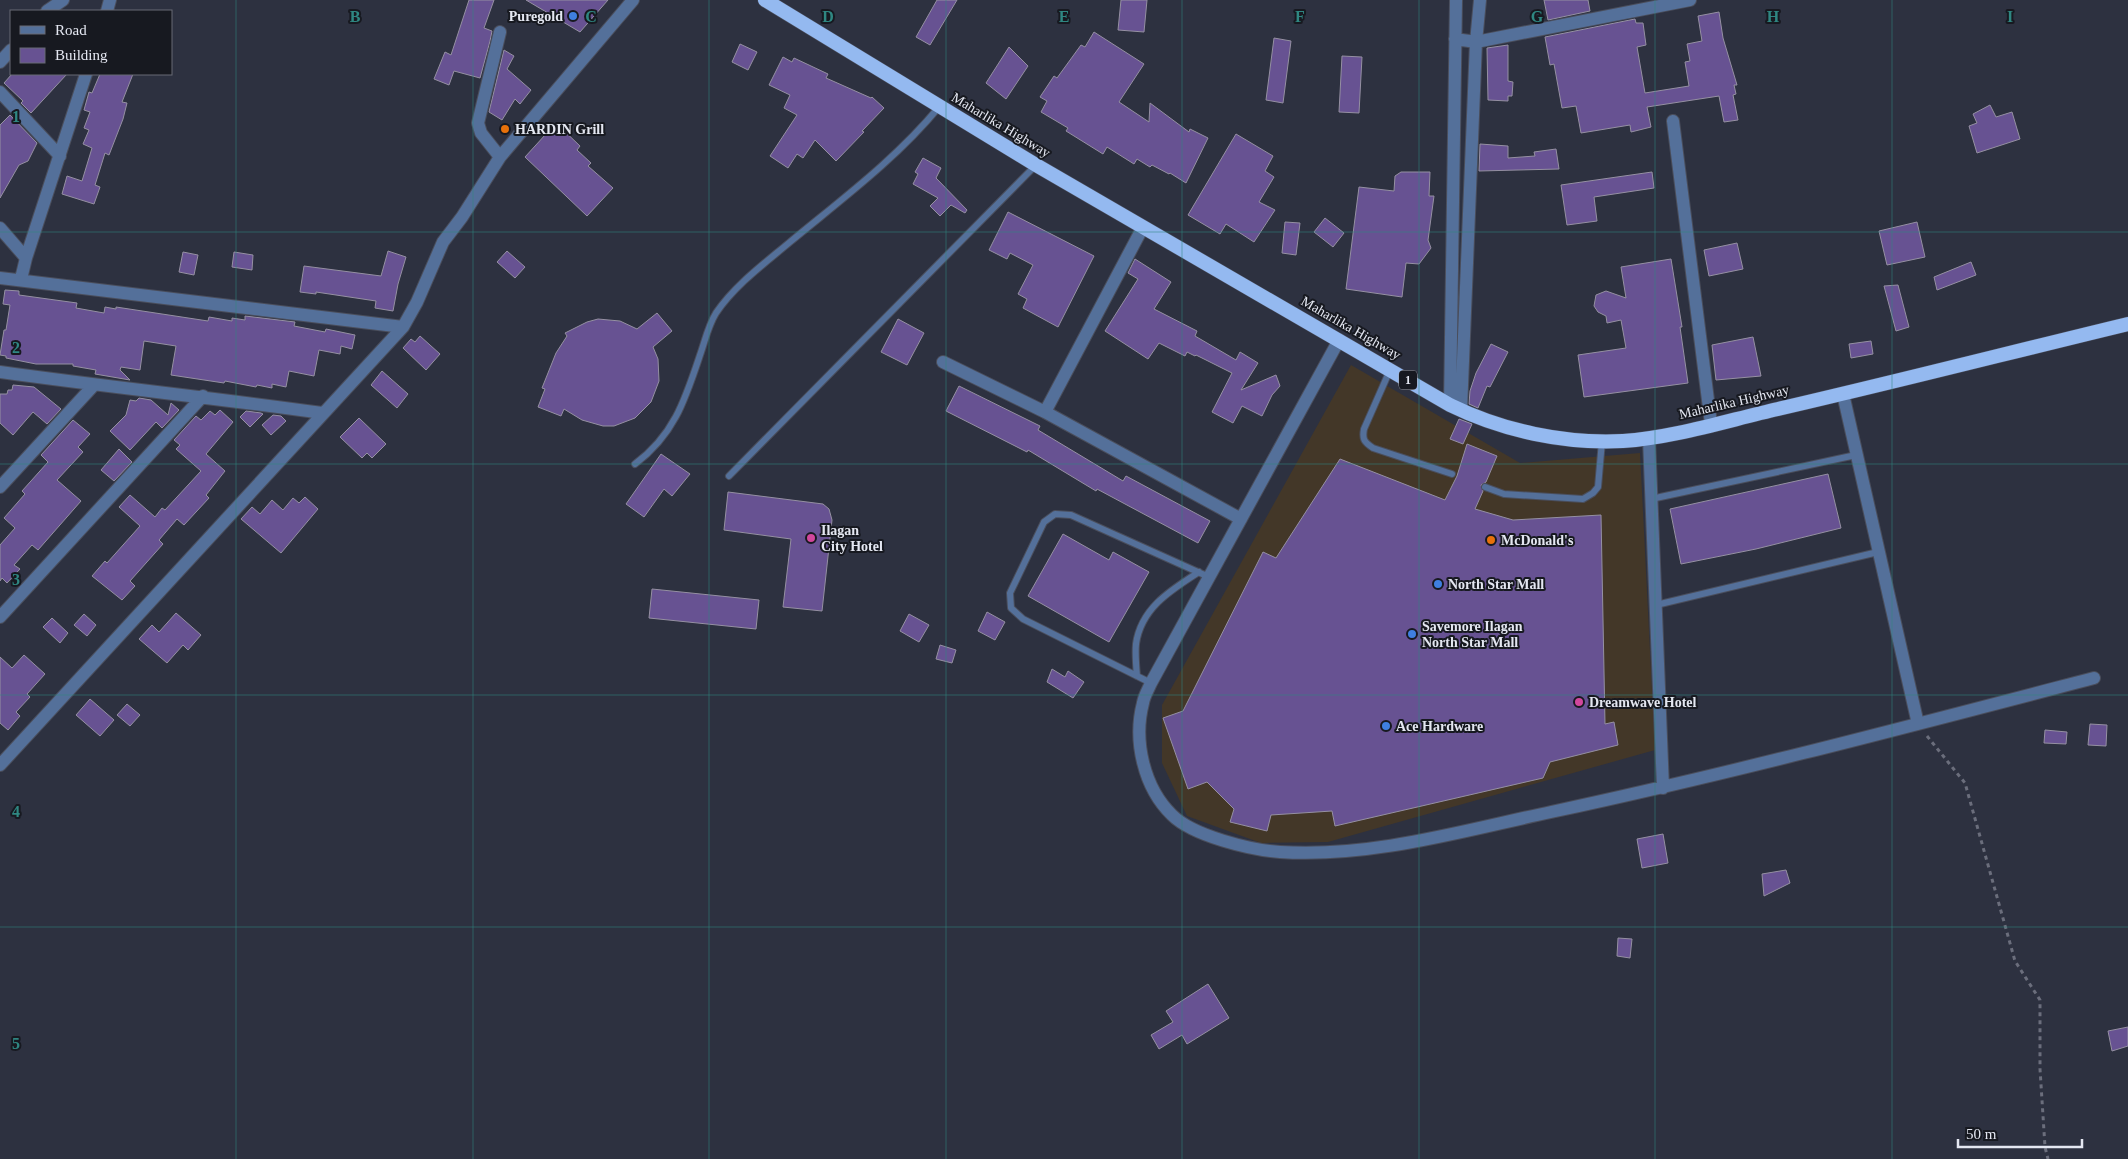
<svg xmlns="http://www.w3.org/2000/svg" width="2128" height="1159" viewBox="0 0 2128 1159" font-family="'Times New Roman',serif">
	<style>
		.commercial { fill: #433728 }
		.building { fill: #675292; stroke: #9590a2 }
		.lines { fill: none; stroke-linecap: round; stroke-linejoin: round }
		.service-casing { stroke: #4a4e5c; stroke-width: 8 }
		.minor-casing { stroke: #4a4e5c; stroke-width: 14 }
		.trunk-casing { stroke: #4a4e5c; stroke-width: 15 }
		.path { stroke: #6b6e7c; stroke-width: 3; stroke-dasharray: 4 4; stroke-linecap: butt }
		.service { stroke: #54709a; stroke-width: 6 }
		.minor { stroke: #54709a; stroke-width: 12 }
		.trunk { stroke: #94b9f0; stroke-width: 14 }
		.grid { fill: none; stroke: #2f8782; stroke-width: 1; stroke-opacity: 0.55 }
		.shop-dot { fill: #3f7fe0; stroke: #171920; stroke-width: 2 }
		.food-dot { fill: #e8710a; stroke: #171920; stroke-width: 2 }
		.hotel-dot { fill: #d1479c; stroke: #171920; stroke-width: 2 }
		.labels { text-anchor: middle; dominant-baseline: central; stroke-width: 4; stroke-linejoin: round; paint-order: stroke }
		.shield { fill: #171920; stroke: #a6a9b2; stroke-width: 1 }
		.shield-label { font-size: 12px; font-weight: bold; fill: #e4e7f1 }
		.poi-label { font-size: 14px; font-weight: bold; fill: #e4e7f1; stroke: #171920; text-anchor: start }
		.street-label { font-size: 14px; fill: #e4e7f1; stroke: #171920 }
		.grid-label { font-size: 16px; text-anchor: middle; font-weight: bold; fill: #2f8782; stroke: #171920; stroke-width: 4; stroke-linejoin: round; paint-order: stroke }
	</style>
	<rect width="100%" height="100%" fill="#2d3140"/>
	<path class="commercial" d="M1351 365 1520 463 1640 453 1655 750 1328 842 1261 843 1187 816 1162 763V705Z"/>
	<path class="building" d="M469 0H494L484 28 492 31 490 41 480 78 454 71 449 85 434 79 445 52 451 55Z
		M526 0H608L580 32Z
		M937 0H957L930 45 916 37Z
		M1121 0H1147L1144 32 1118 30Z
		M1544 0H1588L1590 11 1548 20Z
		M1719 12 1723 38 1737 85H1734L1736 94 1733 95 1738 120 1724 122 1719 96 1647 107 1651 127 1631 132 1630 125 1581 133 1576 106 1562 108 1554 64 1550 65 1545 37 1635 19 1636 23H1643L1646 45 1637 47 1645 93 1689 86 1685 62 1690 61 1687 44 1702 41 1698 16Z
		M1094 32 1144 64 1119 102 1149 122 1150 103 1189 132 1190 129 1208 138 1186 183 1170 173 1169 174 1152 165 1150 167 1137 159 1134 164 1107 147 1103 154 1066 131 1068 128 1041 112 1047 101 1040 97 1054 76 1057 78 1081 45 1085 47Z
		M1274 38 1291 41 1283 103 1266 100Z
		M740 44 757 52 748 70 732 62Z
		M1508 45V81L1513 82 1512 96H1508V101L1488 100 1487 48Z
		M1009 47 1028 66 1006 99 986 83Z
		M504 50 514 56 507 69 531 90 520 104 515 99 502 120 489 112Z
		M1342 56 1362 57 1359 113 1339 112Z
		M783 57 792 62 794 58 828 74 826 78 871 98 872 97 884 108 862 131 864 132 836 161 815 140 803 158 797 154 788 168 770 156 797 115 784 108 790 95 769 85Z
		M12 74H67L31 113 21 103 23 101 4 83Z
		M100 74H133L122 102 127 103 123 119 109 155 105 153 95 185 100 187 94 204 62 194 67 176 82 181 92 148 83 144 89 130 84 128 90 112 84 110 89 92 92 93Z
		M1990 105 1996 117 2012 112 2020 139 1977 153 1969 126 1977 123 1973 114Z
		M10 115 37 143 28 161 19 165 0 198V125Z
		M556 123 580 146 577 150 591 163 588 166 613 188 587 216 525 157Z
		M1236 134 1273 156 1265 171 1274 177 1259 202 1275 210 1254 242 1226 224 1220 234 1188 215Z
		M1480 144 1508 146V158L1535 156 1534 152 1556 149 1559 169 1479 171Z
		M923 158 941 168 936 178 967 210 965 213 951 205 940 216 930 206 938 198 913 184 918 174 915 172Z
		M1401 172H1430L1429 196H1434L1428 240 1431 248 1419 264 1406 263 1402 297 1346 289 1359 187 1394 191 1395 176Z
		M1652 172 1654 188 1594 197 1597 221 1567 225 1561 185Z
		M1008 212 1094 256 1058 327 1023 308 1027 299 1018 294 1033 265 1010 253 1007 259 989 250Z
		M1325 218 1344 233 1333 247 1314 232Z
		M1285 222 1300 223 1296 255 1282 253Z
		M1917 222 1925 257 1887 265 1879 231Z
		M1737 243 1743 269 1709 276 1704 250Z
		M388 251 406 257 398 284 393 311 375 308 376 301 316 292V294L300 292 304 266 381 276Z
		M507 251 525 267 515 278 497 262Z
		M183 252 198 255 194 275 179 272Z
		M234 252 253 255 252 270 232 267Z
		M1135 259 1171 282 1154 309 1197 331 1195 336 1236 360 1240 352 1258 363 1241 390 1276 375 1280 386 1272 395 1262 416 1242 406 1233 423 1212 412 1232 373 1196 355 1195 356 1187 352 1185 356 1159 343 1148 359 1105 331 1138 279 1128 273Z
		M1671 259 1682 327H1680L1688 383 1584 397 1578 355 1626 348 1621 320 1607 323 1606 316 1598 312 1594 306 1596 295 1606 291 1626 298 1621 267Z
		M1971 262 1976 275 1937 290 1934 277Z
		M1898 285 1909 327 1896 331 1884 286Z
		M5 290 19 291V295L77 303 76 308 104 313 105 307 116 309V307L208 321 209 317 232 321V318L245 320V316L295 322 294 326 325 332 326 329 355 335 352 349 341 346 340 354 319 350 314 376 289 371 286 387 272 384V388L257 385 256 387 225 381 224 383 171 375 176 346 144 341 140 370 121 367 120 370 130 380 95 374 96 370 73 366V364H36L6 358V356L0 355 4 330H6L10 305 3 304Z
		M657 313 672 331 653 347 658 359 659 381 651 402 635 418 614 426H603L582 420 564 409 561 416 538 407 545 389 542 388 556 353 567 336 565 333 587 322 598 319 620 321 637 329Z
		M898 319 924 333 907 365 881 352Z
		M420 336 440 354 426 370 403 348 411 339 415 342Z
		M1753 337 1761 376 1716 380 1712 345Z
		M1871 341 1873 354 1851 358 1849 344Z
		M1491 344 1508 352 1490 387 1487 386 1478 408 1469 404 1470 391 1476 373Z
		M382 371 408 394 397 408 371 385Z
		M13 385 34 387 61 409 47 424 33 412 13 435 0 423V394H7L8 390H12Z
		M959 386 1040 426 1038 430 1123 481 1126 476 1210 521 1198 543 1097 489 1096 491 1028 450 1027 452 946 411Z
		M139 398 151 400 168 415 171 403 179 410 162 428 156 422 130 450 110 431 126 415 130 400 136 401Z
		M220 410 233 422 206 454 225 471 206 495 209 498 184 525 177 519 159 540 163 544 130 581 135 586 122 600 92 576 105 561 107 563 140 526 119 507 130 495 155 517 162 508 165 510 201 471 176 449 180 445 174 440 196 416 201 420 210 411 215 415Z
		M246 411 261 413 263 414 250 427 240 417Z
		M273 415 281 416 286 421 271 435 262 425Z
		M359 418 386 444 372 458 367 453 362 458 340 437Z
		M1459 419 1472 424 1463 444 1450 439Z
		M73 420 90 434 78 447 83 452 57 480 81 501 38 550 32 545 14 565 20 569 7 583 2 578 0 581V545L15 528 4 518 25 494 22 491 48 462 41 455Z
		M1467 444 1497 456 1486 482 1481 485 1483 491 1475 509 1513 520 1601 515 1605 724 1614 722 1618 745 1550 762 1543 778 1335 826 1332 811 1271 815 1267 831 1230 822 1234 809 1207 782 1188 789 1163 718 1183 711 1263 552 1276 558 1340 459 1445 500 1457 476Z
		M119 449 132 462 114 481 101 470Z
		M661 454 690 474 672 496 664 489 644 517 626 504Z
		M1828 474 1841 528 1756 549 1681 564 1670 509Z
		M728 492 823 504 829 509 832 520 822 611 783 607 791 539 724 530Z
		M305 497 318 509 281 553 241 519 252 507 260 514 272 500 283 510 293 498 299 503Z
		M1063 534 1109 560 1113 552 1149 572 1109 642 1028 596Z
		M652 589 759 600 756 629 649 618Z
		M987 612 1005 622 995 640 978 631Z
		M176 613 201 635 188 650 183 645 167 663 139 639 152 625 159 632Z
		M84 614 96 625 87 636 74 625Z
		M909 614 929 625 919 642 900 631Z
		M52 618 68 633 60 643 43 627Z
		M940 645 956 650 952 663 936 659Z
		M24 655 45 674 27 694 30 697 16 712 20 716 8 730 0 723V657L12 668Z
		M1052 669 1065 677 1068 671 1084 682 1073 698 1047 682Z
		M90 699 114 720 100 736 76 715Z
		M127 704 140 715 130 726 117 715Z
		M2090 724 2107 725 2106 746 2088 745Z
		M2045 730 2067 732 2066 744 2044 743Z
		M1663 834 1668 863 1642 868 1637 839Z
		M1786 870 1790 883 1764 896 1762 874Z
		M1618 938 1632 939 1630 958 1617 956Z
		M1208 984 1229 1018 1187 1044 1182 1035 1159 1049 1151 1035 1173 1022 1166 1011Z
		M2128 1027V1046L2112 1051 2108 1031Z"/>
	<g class="lines">
		<g class="service-casing">
			<path id="service" d="M1390 370 1364 429C1362 439 1364 442 1373 448L1452 474
				M635 464C674 435 685 400 700 355 705 341 708 326 716 313 735 285 765 263 790 242 842 199 896 159 939 107
				M729 476 1036 165
				M1485 487 1504 494 1583 499 1593 493 1598 487 1602 441
				M1651 499 1856 455
				M1656 605 1878 552
				M1137 676C1136 665 1135 654 1136 644 1141 608 1171 590 1199 572
				M1151 683 1023 619 1011 608 1010 593 1044 522 1055 514 1071 515 1209 577"/>
		</g>
		<g class="minor-casing">
			<path id="minor" d="M47 11 63 0
				M107 11 110 0
				M500 32 478 123 481 133 500 157
				M1455 39 1476 42 1690 0
				M0 62 11 50
				M0 92 60 156
				M1673 121 1711 424
				M0 228 26 258
				M0 278 403 327
				M21 279 26 258 86 74
				M1339 340 1151 683C1148 690 1144 696 1143 703 1133 741 1144 788 1172 815 1193 836 1251 850 1280 852 1371 858 1462 831 1551 812 1733 773 1914 725 2094 678
				M943 362 1045 412 1241 519
				M0 372C107 387 215 398 322 413
				M1843 394 1918 724
				M1450 405 1456 0
				M1461 410 1476 42 1480 0
				M1045 412 1143 227
				M1649 439 1663 788
				M0 487 94 385
				M0 617 203 396
				M0 765 403 327 417 302 443 242 462 217 500 157 633 0"/>
		</g>
		<g class="trunk-casing">
			<path id="trunk" d="M765 0 1036 165 1450 405C1503 431 1564 444 1623 441 1673 438 1729 420 1778 409 1895 382 2012 352 2128 324"/>
		</g>
		<path class="path" d="M1927 736 1965 783 2015 961 2040 1000V1069L2045 1147 2048 1159"/>
		<use href="#service" class="service"/>
		<use href="#minor" class="minor"/>
		<use href="#trunk" class="trunk"/>
	</g>
	<path class="grid" d="M236 0V1159M473 0V1159M709 0V1159M946 0V1159M1182 0V1159M1419 0V1159M1655 0V1159M1892 0V1159M0 232H2128M0 464H2128M0 695H2128M0 927H2128"/>
	<g class="shop-dot">
		<circle cx="573" cy="16" r="5"/>
		<circle cx="1438" cy="584" r="5"/>
		<circle cx="1412" cy="634" r="5"/>
		<circle cx="1386" cy="726" r="5"/>
	</g>
	<g class="food-dot">
		<circle cx="505" cy="129" r="5"/>
		<circle cx="1491" cy="540" r="5"/>
	</g>
	<g class="hotel-dot">
		<circle cx="811" cy="538" r="5"/>
		<circle cx="1579" cy="702" r="5"/>
	</g>
	<g class="labels">
		<rect class="shield" x="1399" y="370.5" width="18" height="19" rx="4"/>
		<g class="shield-label">
			<text x="1408" y="380">1</text>
		</g>
		<g class="poi-label">
			<text x="563" y="16" text-anchor="end">Puregold</text>
			<text x="515" y="129">HARDIN Grill</text>
			<text x="821" y="530">Ilagan<tspan x="821" dy="16">City Hotel</tspan></text>
			<text x="1501" y="540">McDonald's</text>
			<text x="1448" y="584">North Star Mall</text>
			<text x="1422" y="626">Savemore Ilagan<tspan x="1422" dy="16">North Star Mall</tspan></text>
			<text x="1589" y="702">Dreamwave Hotel</text>
			<text x="1396" y="726">Ace Hardware</text>
		</g>
		<g class="street-label">
			<text transform="translate(1001 125) rotate(31)">Maharlika Highway</text>
			<text transform="translate(1351 328) rotate(30)">Maharlika Highway</text>
			<text transform="translate(1734 402) rotate(-13)">Maharlika Highway</text>
		</g>
	</g>
	<g class="grid-label">
		<text x="355" y="22">B</text>
		<text x="591" y="22">C</text>
		<text x="828" y="22">D</text>
		<text x="1064" y="22">E</text>
		<text x="1300" y="22">F</text>
		<text x="1537" y="22">G</text>
		<text x="1773" y="22">H</text>
		<text x="2010" y="22">I</text>
		<text x="16" y="122">1</text>
		<text x="16" y="353">2</text>
		<text x="16" y="585">3</text>
		<text x="16" y="817">4</text>
		<text x="16" y="1049">5</text>
	</g>
	<rect x="10" y="10" width="162" height="65" fill="#171920" stroke="#696b74"/>
	<rect x="20" y="26" width="25" height="8" fill="#54709a" stroke="#696b74"/>
	<text x="55" y="35" font-size="15" fill="#e4e7f1">Road</text>
	<rect x="20" y="48" width="25" height="15" fill="#675292" stroke="#696b74"/>
	<text x="55" y="60" font-size="15" fill="#e4e7f1">Building</text>
	<path d="M1958 1139v8h124v-8" fill="none" stroke="#e4e7f1" stroke-width="2.5"/>
	<text x="1966" y="1139" font-size="15" fill="#e4e7f1" stroke="#171920" stroke-width="4" paint-order="stroke">50 m</text>
</svg>
